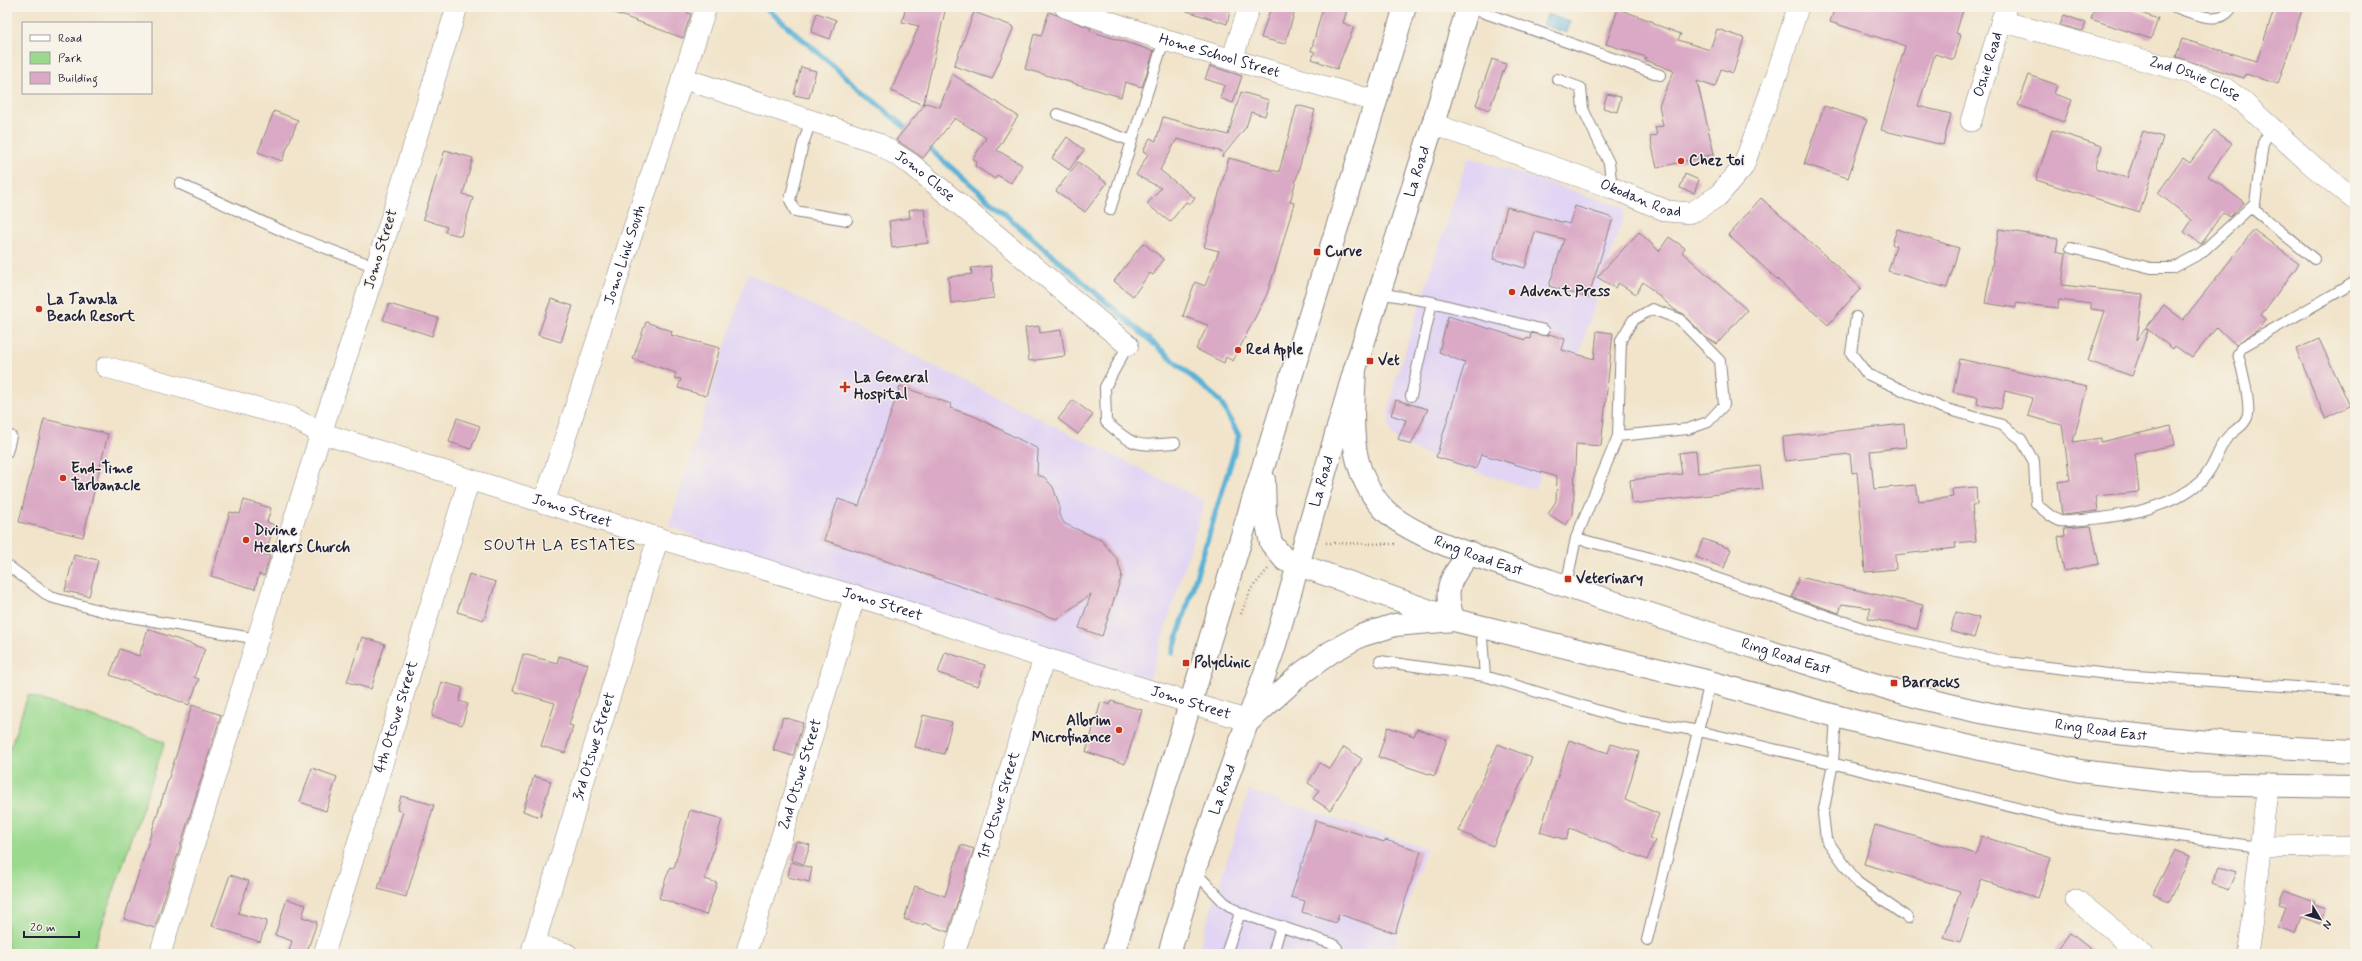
<svg xmlns="http://www.w3.org/2000/svg" width="2362" height="961" viewBox="0 0 2362 961" font-family="Mynerve,sans-serif">
	<style>
		.built { fill: #e1d4f4 }
		.green { fill: #9ad98e; stroke: #5e7e64 }
		.water { fill: #5ab2d7; stroke: #3e6a89 }
		.lines { fill: none; stroke-linecap: round; stroke-linejoin: round }
		.stream { stroke: #5ab2d7; stroke-width: 5.5 }
		.building { fill: #daa9c5 }
		.service-casing { stroke: #8a8382; stroke-width: 12 }
		.minor-casing { stroke: #8a8382; stroke-width: 22 }
		.primary-casing { stroke: #8a8382; stroke-width: 24 }
		.path { stroke: #8a8382; stroke-width: 2.5; stroke-dasharray: 1 3; stroke-linecap: butt }
		.service { stroke: #fff; stroke-width: 10 }
		.minor { stroke: #fff; stroke-width: 21 }
		.primary { stroke: #fff; stroke-width: 22 }
		.poi-dot { fill: #c8321e; stroke: #f7f3e8; stroke-width: 1.5 }
		.labels { text-anchor: middle; dominant-baseline: central; stroke-width: 3; stroke-linejoin: round; paint-order: stroke }
		.street-label { font-size: 15px; fill: #22223b; stroke: #f7f3e8 }
		.poi-label { font-size: 15px; font-weight: bold; fill: #22223b; stroke: #f7f3e8; text-anchor: start }
		.neighbourhood-label { font-size: 16px; letter-spacing: 1px; fill: #22223b; stroke: #f7f3e8 }
	</style>
	<rect width="100%" height="100%" fill="#f7f3e8"/>
	<filter id="ink" filterUnits="userSpaceOnUse"><feTurbulence type="fractalNoise" baseFrequency=".025" numOctaves="2"/><feDisplacementMap in="SourceGraphic" scale="8" xChannelSelector="R" yChannelSelector="G"/><feConvolveMatrix kernelMatrix="1 2 1 2 8 2 1 2 1" color-interpolation-filters="sRGB"/></filter>
	<filter id="wash" filterUnits="userSpaceOnUse"><feTurbulence type="fractalNoise" baseFrequency=".012" numOctaves="4" result="noise"/><feDisplacementMap in="SourceGraphic" scale="16" xChannelSelector="R" yChannelSelector="G"/><feGaussianBlur stdDeviation="0.9" result="paint"/><feColorMatrix in="noise" values="0 0 0 0 0 0 0 0 0 0 0 0 0 0 0 0 0 1.4 0 .05"/><feComposite in="paint" operator="in"/></filter>
	<g filter="url(#wash)">
		<rect width="100%" height="100%" fill="#f1e4ca"/>
		<path class="built" d="M1468 157 1626 208 1535 490 1461 467 1400 444 1390 432 1388 410 1397 375Z
			M748 273 1205 501 1149 681 706 541 669 526Z
			M1249 791 1426 848 1392 954H1197Z"/>
		<path class="green" d="M28 695 165 742 92 954H7V757Z"/>
		<path class="water" d="M1547 14 1570 22 1567 33 1543 25Z"/>
		<g class="lines">
			<path class="stream" d="M765 7 910 132
				M924 144 1220 401 1239 436 1173 652"/>
		</g>
		<g id="blocks">
			<path class="building" d="M604 7H672L691 14 683 38 604 9Z
				M906 7H946L923 105 891 91 919 26 902 22Z
				M1184 7H1231L1227 24 1184 10Z
				M1271 7H1296L1285 44 1261 38Z
				M1323 7H1348L1343 23 1354 27 1337 69 1312 59 1315 52 1311 51Z
				M1835 7H1964L1956 33 1961 35 1954 60 1935 54 1918 106 1951 114 1943 145 1881 130 1905 46 1830 22Z
				M2095 7H2124L2158 19 2151 39 2091 19Z
				M2275 7H2303L2278 84 2246 74 2244 78 2176 57 2182 39 2257 61Z
				M1618 9 1654 22V24L1681 34 1678 40 1710 50 1717 29 1744 38 1733 73 1721 69 1715 87 1697 81 1714 154 1657 168 1650 137 1657 135 1655 127 1663 126 1659 105 1674 71 1645 60 1646 57 1606 44Z
				M974 12 1012 26 1013 29 992 79 954 66Z
				M1049 12 1091 28 1090 31 1154 51 1142 87 1125 82 1121 97 1025 69 1034 34 1041 36Z
				M817 13 836 20 830 39 811 32Z
				M2064 15 2086 23 2083 31 2060 25Z
				M1492 59 1506 64 1489 110 1476 105Z
				M1210 66 1242 76 1233 103 1220 98 1224 85 1205 79Z
				M801 67 816 71 809 98 794 95Z
				M952 74 1018 116 997 150 1022 165 1011 183 997 175 995 179 975 166 977 162 973 159 986 138 955 118 923 158 896 140 926 103 940 107Z
				M2029 75 2057 85 2054 94 2072 100 2064 122 2018 105Z
				M1241 92 1269 100 1265 116 1251 112 1246 127 1222 157 1223 152 1177 139 1160 170 1195 198 1191 204 1186 202 1170 222 1147 204 1161 188 1136 175 1148 154 1143 151 1150 138 1156 141 1163 117 1228 135Z
				M1607 94 1621 97 1617 112 1603 108Z
				M1297 105 1315 110 1290 202 1294 203 1278 260 1267 294 1233 361 1226 357 1224 363 1196 349 1208 325 1183 316 1195 282 1205 286 1219 251 1204 247 1229 158 1279 172Z
				M1824 106 1867 120 1848 178 1804 164Z
				M274 111 298 120 282 161 258 152Z
				M2052 130 2102 146 2095 168 2127 178 2143 131 2163 137 2140 212 2036 180Z
				M2214 130 2232 143 2208 176 2244 202 2230 217 2223 212 2201 244 2184 232 2192 220 2158 193 2183 158 2190 163Z
				M1067 137 1084 150 1069 170 1052 158Z
				M445 150 473 158 463 194 473 198 461 236 445 232 447 227 423 219Z
				M1078 162 1107 183 1085 212 1056 191Z
				M1685 174 1699 180 1694 193 1680 188Z
				M1761 198 1861 288 1828 325 1728 235Z
				M1575 206 1613 218 1588 298 1549 286 1564 239 1535 232 1525 268 1493 259 1507 207 1569 224Z
				M924 208 928 243 892 248 889 221 910 218 909 210Z
				M1897 229 1959 248 1947 288 1888 271 1896 246 1892 244Z
				M1999 229 2058 239 2056 252 2066 253 2062 285 2143 294 2137 340 2145 329 2148 330 2132 376 2088 361 2105 311 2091 309V304L2059 300 2058 308 2016 303V308L1985 303Z
				M2254 230 2299 264 2261 315 2267 320 2256 331 2236 345 2217 327 2192 358 2175 346 2173 349 2146 328 2164 305 2183 320Z
				M1639 232 1659 251 1669 237 1685 248 1682 252 1747 310 1717 344 1704 336 1684 314 1675 310 1643 282 1636 294 1618 283 1615 288 1597 277Z
				M1143 243 1164 259 1153 275 1150 273 1133 296 1114 281Z
				M991 266 994 298 951 303 948 277 972 274 971 268Z
				M551 299 573 306 561 342 538 335Z
				M389 304 438 318 432 336 383 320Z
				M1448 316 1526 340V338L1530 339 1531 333 1548 336 1549 334 1565 339 1562 350 1594 359 1597 331 1613 333 1601 446 1576 444 1573 514 1566 525 1548 514 1556 501 1557 477 1481 454 1476 469 1436 457 1465 363 1439 352Z
				M646 322 672 331 671 335 720 348 706 396 678 388 681 379 674 378 676 373 633 359Z
				M1039 326 1040 333 1061 330 1065 356 1029 361 1025 328Z
				M2319 339 2350 406 2325 418 2296 349Z
				M1960 359 2087 387 2073 442 2101 438V442L2171 426 2175 445 2135 453 2139 492 2096 496 2098 511 2062 515 2058 482 2070 480 2062 425 2028 416 2033 398 2005 391 2001 409 1977 404 1978 397 1953 392Z
				M900 386 951 404 950 408 974 416 1038 449 1037 475 1044 477 1053 487 1059 504V515L1065 524 1101 540 1117 559 1122 575 1102 636 1079 628 1091 594 1057 619 824 540 838 499 859 506Z
				M1073 400 1093 415 1078 434 1058 419Z
				M1396 400 1428 409 1411 445 1398 439 1406 420 1391 415Z
				M457 418 480 426 471 449 449 442Z
				M44 419 108 434 83 537 19 522Z
				M1904 424 1906 447 1870 451 1874 489 1916 485 1919 501 1953 497 1952 489 1976 487 1977 505H1972L1976 541 1955 543 1956 548 1895 555 1896 569 1865 572 1857 472 1852 473 1850 454 1785 461 1783 437Z
				M1696 451 1698 473 1760 466 1763 489 1632 504 1630 480 1682 474 1679 453Z
				M244 500 271 508 267 522 274 525 265 555 270 556 264 576 259 574 255 589 211 576 230 512 240 514Z
				M2091 526 2099 564 2064 571 2058 537 2065 536 2064 528Z
				M1703 539 1731 549 1724 568 1696 557Z
				M74 555 98 560 89 596 65 591Z
				M469 574 496 582 484 620 457 612Z
				M1799 577 1923 605 1917 629 1868 618 1871 608 1842 604 1839 613 1792 597Z
				M1956 612 1980 618 1974 638 1950 631Z
				M148 629 205 649 194 677 199 679 189 705 110 675 120 649 139 656Z
				M362 637 385 644 371 689 347 682Z
				M945 652 985 665 978 686 938 673Z
				M523 654 557 663 559 656 588 664 569 725 573 726 565 753 541 746 555 703 513 691Z
				M442 682 463 688 459 701 468 704 462 725 432 716Z
				M1111 701 1142 710 1125 764 1086 752 1101 702 1110 705Z
				M192 705 221 715 155 928 124 919Z
				M923 715 952 722 944 754 915 747Z
				M783 717 803 723 793 756 773 750Z
				M1388 727 1414 736 1417 729 1447 739 1435 776 1378 757Z
				M1569 740 1608 753 1611 744 1639 752 1625 800 1659 814 1649 838 1655 840 1647 860 1570 828 1566 840 1540 832Z
				M1498 744 1532 758 1493 846 1459 831Z
				M1344 747 1362 759 1330 810 1313 799 1319 790 1308 783 1320 763 1330 769Z
				M312 768 337 777 326 811 300 802Z
				M534 776 551 781 540 817 523 811Z
				M401 796 434 805 406 897 378 889 403 812 397 810Z
				M690 810 722 819 705 879 717 883 706 915 659 898 670 867 674 868Z
				M1316 820 1384 842 1385 840 1421 851 1395 933 1339 914 1336 923 1302 912 1305 901 1291 897Z
				M1875 825 1976 854 1981 836 2051 858 2038 898 1981 880 1960 943 1944 938 1960 891 1864 864Z
				M796 841 810 845 804 864 791 860Z
				M961 845 974 849 948 932 924 923 923 925 904 919 915 886 945 896Z
				M2175 850 2190 856 2169 902 2153 894Z
				M791 862 812 868 809 882 788 877Z
				M2219 867 2236 872 2228 890 2212 884Z
				M230 875 249 881 238 913 267 921 260 942 212 926Z
				M2284 890 2315 901 2314 904 2326 908 2320 924 2301 917 2295 933 2279 927 2286 906 2279 904Z
				M287 899 306 905 302 917 317 922 306 954H288L292 941 275 935Z
				M2070 933 2097 954H2054Z"/>
		</g>
	</g>
	<g filter="url(#ink)">
		<use href="#blocks" fill-opacity="0" stroke="#8a8382" stroke-width="1"/>
		<g class="lines">
			<g class="service-casing">
				<path id="service" d="M1468 7 1660 75
					M2174 7C2192 12 2220 28 2232 7
					M1557 79 1581 88 1583 109 1609 163 1612 188
					M1057 114 1132 141
					M811 121 803 144 790 200 795 211 847 220
					M180 184 291 235 376 267
					M2252 208 2314 259
					M1110 210 1164 40
					M2071 248 2151 268H2173L2201 253 2255 203 2263 143 2272 127
					M1378 293 1432 302 1544 330
					M1856 317 1851 353 1867 374 1940 407 2002 425 2021 439 2034 462 2036 503C2042 509 2051 518 2060 521 2066 522 2075 520 2081 520 2121 517 2171 509 2201 481 2214 469 2216 453 2226 439 2232 431 2246 426 2248 414 2250 401 2242 368 2238 354L2242 347 2355 282
					M1128 345 1105 387 1106 422C1136 448 1136 446 1175 443
					M1411 396 1432 302
					M7 452 11 436
					M1576 538 1684 567 1880 634 2006 662 2108 674 2355 691
					M7 565 50 597 113 614 258 639
					M1566 586 1576 538 1618 436 1621 340 1633 320 1652 309 1679 319 1720 361 1724 405 1708 422 1688 429 1618 436
					M1481 626 1485 676
					M1380 661 1485 676 1619 717 1699 731 2070 821 2259 847
					M1836 716 1833 763 1823 814 1826 839 1857 882 1908 918
					M1194 871 1224 902 1240 913 1333 944 1337 948 1338 954
					M1647 940 1710 682
					M1226 954 1240 913
					M1273 954 1281 926"/>
			</g>
			<g class="minor-casing">
				<g id="minor">
					<path id="s1" d="M457 7 376 267 321 433 658 538 899 609 1044 658 1249 721"/>
					<path id="s2" d="M1065 7 1164 40 1375 101"/>
					<path id="s3" d="M2001 21 2187 72 2226 89 2242 101 2314 167 2355 200"/>
					<path d="M1232 60 1249 7"/>
					<path id="s4" d="M682 78 876 142 911 164 1128 345"/>
					<path id="s5" d="M1971 121 2006 7"/>
					<path id="s6" d="M1433 124 1612 188 1667 211 1691 213 1718 196 1743 167 1777 74 1798 7"/>
					<path d="M106 367 291 417 321 433 160 954"/>
					<path id="s7" d="M544 503 706 7"/>
					<path d="M2259 847 2355 846"/>
					<path d="M2076 900 2143 954"/>
					<path d="M534 944 567 954"/>
					<path id="s8" d="M324 954 469 480"/>
					<path id="s9" d="M531 954 658 538"/>
					<path id="s10" d="M746 954 855 595"/>
					<path id="s11" d="M954 954 1044 658"/>
					<path d="M2247 954C2256 898 2260 842 2268 785"/>
				</g>
			</g>
			<g class="primary-casing">
				<g id="primary">
					<path id="s12" d="M1355 369C1353 419 1346 466 1382 507 1410 540 1508 566 1551 581 1635 610 1720 637 1806 663 1867 682 1928 702 1991 714 2110 736 2233 746 2355 751"/>
					<path d="M1264 480 1265 515 1271 543 1285 560 1447 617"/>
					<path d="M1454 620C1442 589 1450 577 1471 553"/>
					<path d="M1249 721 1302 673 1331 652 1360 636 1395 625 1454 620 1710 682 1858 722 2080 771 2189 784 2355 787"/>
					<path d="M1113 954 1405 7"/>
					<path id="s13" d="M1169 954 1194 871 1274 648 1355 369 1433 124 1468 7"/>
				</g>
			</g>
			<path class="path" d="M1326 543 1397 544
				M1241 614 1251 589 1268 569"/>
			<use href="#service" class="service"/>
			<use href="#minor" class="minor"/>
			<use href="#primary" class="primary"/>
		</g>
	</g>
	<g class="poi-dot">
		<circle cx="1681" cy="161" r="4"/>
		<rect x="1313" y="248" width="8" height="8" rx="2"/>
		<circle cx="1512" cy="292" r="4"/>
		<circle cx="39" cy="309" r="4"/>
		<circle cx="1238" cy="350" r="4"/>
		<rect x="1366" y="357" width="8" height="8" rx="2"/>
		<path d="M843 381h4v4h4v4h-4v4h-4v-4h-4v-4h4z"/>
		<circle cx="63" cy="478" r="4"/>
		<circle cx="246" cy="540" r="4"/>
		<rect x="1564" y="575" width="8" height="8" rx="2"/>
		<rect x="1182" y="659" width="8" height="8" rx="2"/>
		<rect x="1890" y="679" width="8" height="8" rx="2"/>
		<circle cx="1119" cy="730" r="4"/>
	</g>
	<g class="labels">
		<g class="street-label">
			<text stroke="none"><textPath href="#s2" startOffset="162">Home School Street</textPath></text>
			<text stroke="none"><textPath href="#s5" startOffset="59">Oshie Road</textPath></text>
			<text stroke="none"><textPath href="#s3" startOffset="203">2nd Oshie Close</textPath></text>
			<text stroke="none"><textPath href="#s13" startOffset="821">La Road</textPath></text>
			<text stroke="none"><textPath href="#s4" startOffset="264">Jomo Close</textPath></text>
			<text stroke="none"><textPath href="#s6" startOffset="221">Okodan Road</textPath></text>
			<text transform="translate(381 249) rotate(-73)">Jomo Street</text>
			<text stroke="none"><textPath href="#s7" startOffset="261">Jomo Link South</textPath></text>
			<text stroke="none"><textPath href="#s13" startOffset="497">La Road</textPath></text>
			<text stroke="none"><textPath href="#s1" startOffset="710">Jomo Street</textPath></text>
			<text stroke="none"><textPath href="#s12" startOffset="254">Ring Road East</textPath></text>
			<text stroke="none"><textPath href="#s1" startOffset="1034">Jomo Street</textPath></text>
			<text stroke="none"><textPath href="#s12" startOffset="578">Ring Road East</textPath></text>
			<text stroke="none"><textPath href="#s1" startOffset="1358">Jomo Street</textPath></text>
			<text stroke="none"><textPath href="#s8" startOffset="248">4th Otswe Street</textPath></text>
			<text stroke="none"><textPath href="#s12" startOffset="902">Ring Road East</textPath></text>
			<text stroke="none"><textPath href="#s9" startOffset="217">3rd Otswe Street</textPath></text>
			<text stroke="none"><textPath href="#s10" startOffset="188">2nd Otswe Street</textPath></text>
			<text stroke="none"><textPath href="#s13" startOffset="173">La Road</textPath></text>
			<text stroke="none"><textPath href="#s11" startOffset="155">1st Otswe Street</textPath></text>
		</g>
		<g class="poi-label">
			<text x="1689" y="161">Chez toi</text>
			<text x="1325" y="252">Curve</text>
			<text x="1520" y="292">Advent Press</text>
			<text x="47" y="300">La Tawala<tspan x="47" dy="17">Beach Resort</tspan></text>
			<text x="1246" y="350">Red Apple</text>
			<text x="1378" y="361">Vet</text>
			<text x="854" y="378">La General<tspan x="854" dy="17">Hospital</tspan></text>
			<text x="71" y="469">End-Time<tspan x="71" dy="17">Tarbanacle</tspan></text>
			<text x="254" y="531">Divine<tspan x="254" dy="17">Healers Church</tspan></text>
			<text x="1576" y="579">Veterinary</text>
			<text x="1194" y="663">Polyclinic</text>
			<text x="1902" y="683">Barracks</text>
			<text x="1111" y="721" text-anchor="end">Albrim<tspan x="1111" dy="17">Microfinance</tspan></text>
		</g>
		<g class="neighbourhood-label">
			<text x="560" y="545">SOUTH LA ESTATES</text>
		</g>
	</g>
	<rect width="2362" height="961" fill="none" stroke="#f7f3e8" stroke-width="24"/>
	<rect x="22" y="22" width="130" height="72" fill="#f7f3e8" stroke="#a29fa3"/>
	<rect x="30" y="35" width="20" height="6" fill="#ffffff" stroke="#a29fa3"/>
	<text x="58" y="42" font-size="12" fill="#22223b">Road</text>
	<rect x="30" y="52" width="20" height="12" fill="#9ad98e" stroke="#a29fa3"/>
	<text x="58" y="62" font-size="12" fill="#22223b">Park</text>
	<rect x="30" y="72" width="20" height="12" fill="#daa9c5" stroke="#a29fa3"/>
	<text x="58" y="82" font-size="12" fill="#22223b">Building</text>
	<g transform="translate(2320 919) rotate(128)" stroke="#f7f3e8" stroke-width="3" paint-order="stroke">
	<path d="M0-3L7 15L0 10L-7 15Z" fill="#22223b"/>
	<text y="-6" font-size="11" font-weight="bold" text-anchor="middle" fill="#22223b">N</text>
	</g>
	<path d="M24 931v6h55v-6" fill="none" stroke="#22223b" stroke-width="2"/>
	<text x="30" y="931" font-size="12" fill="#22223b" stroke="#f7f3e8" stroke-width="3" paint-order="stroke">20 m</text>
</svg>
